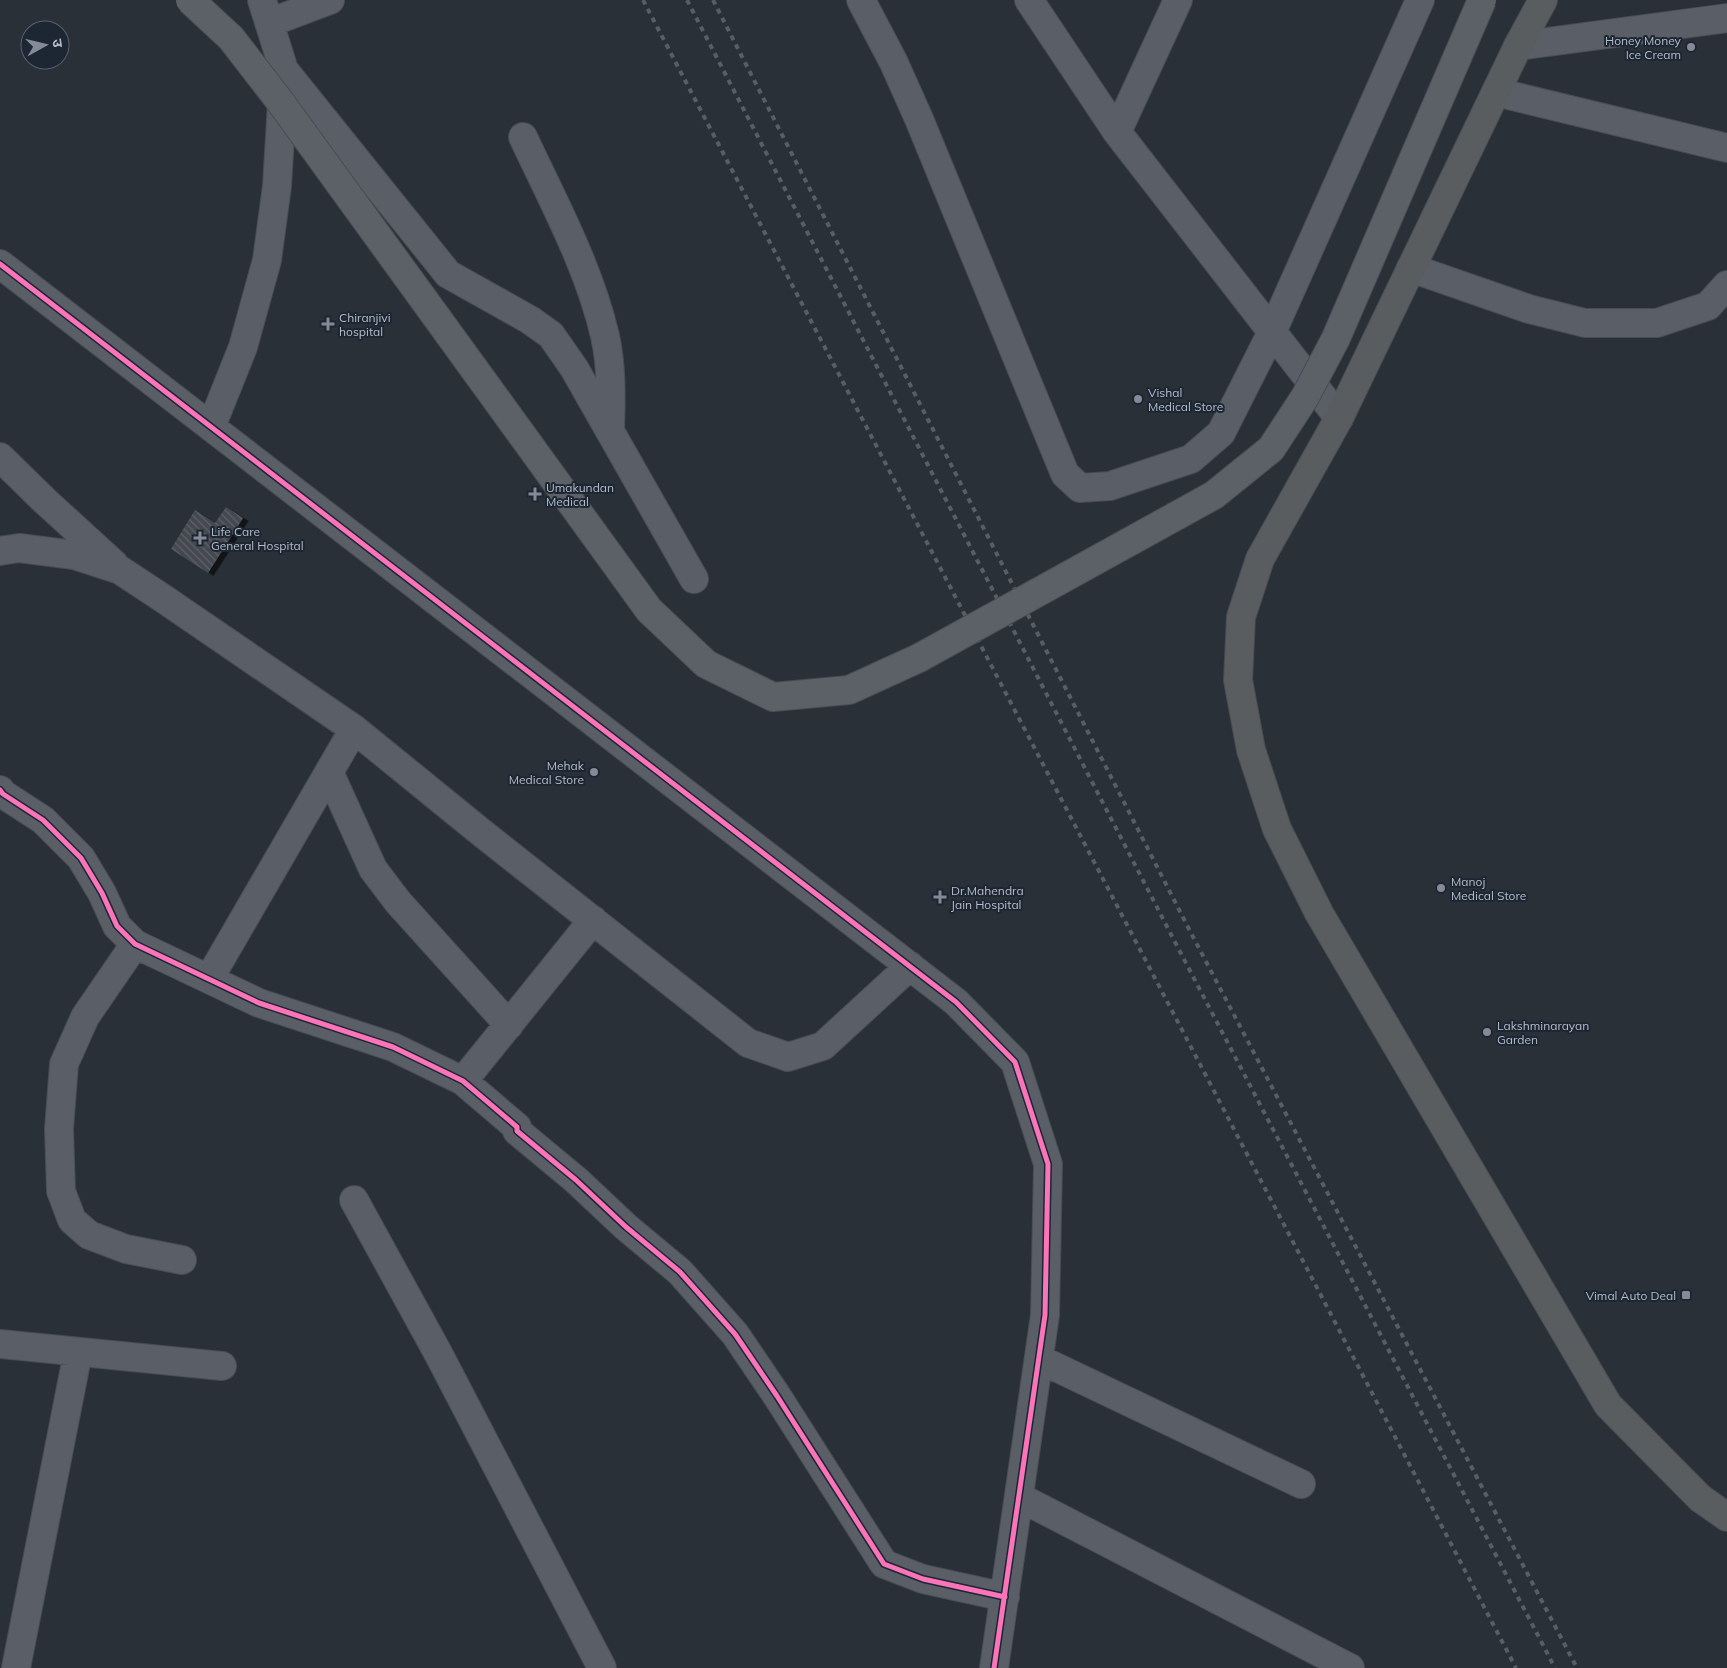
<svg xmlns="http://www.w3.org/2000/svg" width="1727" height="1668" viewBox="0 0 1727 1668" font-family="Mulish,'Noto Sans Devanagari',sans-serif">
	<style>
		.building { fill: url(#building-back-hatch); filter: url(#shadow) }
		.lines { fill: none; stroke-linecap: round; stroke-linejoin: round }
		.minor-casing { stroke: #484c53; stroke-width: 30 }
		.highway-casing { stroke: #474c53; stroke-width: 30 }
		.minor { stroke: #5a5e66; stroke-width: 28 }
		.highway { stroke: #5a5d60; stroke-width: 28 }
		.rail { stroke: #595d64; stroke-width: 4; stroke-dasharray: 5 5; stroke-linecap: butt }
		.major-bridge-casing { stroke: #484c55; stroke-width: 30; stroke-linecap: butt }
		.major-bridge { stroke: #5c6168; stroke-width: 28 }
		.cycleway-casing { stroke: #1d2633; stroke-width: 8 }
		.cycleway { stroke: #fb73b8; stroke-width: 5 }
		.poi-dot { fill: #848b96; stroke: #1d2633; stroke-width: 2 }
		.labels { text-anchor: middle; dominant-baseline: central; stroke-width: 4; stroke-linejoin: round; paint-order: stroke }
		.poi-label { font-size: 12px; fill: #b4bcc9; stroke: #1d2633; text-anchor: start }
	</style>
	<defs>
		<pattern id="building-back-hatch" width="6" height="6" patternUnits="userSpaceOnUse" patternTransform="scale(1.25)"><rect width="6" height="6" fill="#444950"/><path d="M-1 5l2 2M0 0l6 6M5-1l2 2" fill="none" stroke="#5d6168"/></pattern>
		<filter id="shadow"><feDropShadow dx="5.5" dy="3" stdDeviation="0" flood-color="#0009"/></filter>
	</defs>
	<rect width="100%" height="100%" fill="#2a3038"/>
	<path class="building" d="M226 507 243 518 208 573 171 549 195 510 215 523Z"/>
	<g class="lines">
		<g class="minor-casing">
			<path id="minor" d="M861 0 894 63 919 119 1065 474 1080 488 1110 486 1191 459 1221 433 1272 332 1420 0
				M1029 0 1117 132 1339 418
				M269 23 330 0
				M1518 46 1727 18
				M284 70 448 274 530 320 551 335 574 368 694 579
				M1496 92 1727 148
				M1117 132 1178 0
				M523 137C553 201 589 267 605 336 612 367 611 400 610 431
				M0 264 956 1002 1015 1062 1048 1164 1045 1315 994 1668
				M1411 268 1529 309 1585 323H1657L1708 306 1727 285
				M211 427 243 347 267 260 277 186 284 70 262 0
				M0 457 45 501 114 564
				M0 551 19 548 74 555 120 570 161 597 354 729 482 833 748 1043 788 1057 823 1046 910 966
				M329 772 373 869 398 902 509 1025
				M0 790 3 794 43 820 81 858 102 893 117 926 135 944 259 1003 393 1047 463 1081 517 1127V1131L576 1180 626 1227 680 1272 735 1334 777 1396 884 1564 923 1579 1005 1597
				M135 944 85 1017 64 1064 59 1129 61 1191 72 1220 89 1235 126 1249 182 1260
				M209 979 354 729
				M463 1081 593 920
				M354 1200 438 1353 602 1668
				M0 1344 222 1366
				M1039 1359 1301 1484
				M1019 1497 1350 1668
				M16 1668 78 1352"/>
		</g>
		<g class="highway-casing">
			<path id="highway" d="M1543 0 1518 46 1339 418 1260 559 1241 617 1238 680 1251 750 1277 829 1319 913 1608 1405 1700 1498 1727 1517"/>
		</g>
		<use href="#minor" class="minor"/>
		<use href="#highway" class="highway"/>
		<path class="rail" d="M643 0 1516 1668
			M687 0 1176 944 1555 1668
			M713 0 1191 933 1577 1668"/>
		<g class="major-bridge-casing">
			<path id="major-bridge" d="M190 0 231 38 279 100 649 610 706 664 773 697 849 690 919 658 1214 495 1271 449 1305 397 1336 338 1482 0"/>
		</g>
		<use href="#major-bridge" class="major-bridge"/>
		<g class="cycleway-casing">
			<path id="cycleway" d="M0 264 956 1002 1015 1062 1048 1164 1045 1315 994 1668
				M0 790 3 794 43 820 81 858 102 893 117 926 135 944 259 1003 393 1047 463 1081 517 1127V1131L576 1180 626 1227 680 1272 735 1334 777 1396 884 1564 923 1579 1005 1597"/>
		</g>
		<use href="#cycleway" class="cycleway"/>
	</g>
	<g class="poi-dot">
		<circle cx="1691" cy="47" r="5"/>
		<path d="M325.5 316.5h5v5h5v5h-5v5h-5v-5h-5v-5h5z"/>
		<circle cx="1138" cy="399" r="5"/>
		<path d="M532.5 486.5h5v5h5v5h-5v5h-5v-5h-5v-5h5z"/>
		<path d="M197.5 530.5h5v5h5v5h-5v5h-5v-5h-5v-5h5z"/>
		<circle cx="594" cy="772" r="5"/>
		<circle cx="1441" cy="888" r="5"/>
		<path d="M937.5 889.5h5v5h5v5h-5v5h-5v-5h-5v-5h5z"/>
		<circle cx="1487" cy="1032" r="5"/>
		<rect x="1681" y="1290" width="10" height="10" rx="2.5"/>
	</g>
	<g class="labels">
		<g class="poi-label">
			<text x="1681" y="40" text-anchor="end">Honey Money<tspan x="1681" dy="14">Ice Cream</tspan></text>
			<text x="339" y="317">Chiranjivi<tspan x="339" dy="14">hospital</tspan></text>
			<text x="1148" y="392">Vishal<tspan x="1148" dy="14">Medical Store</tspan></text>
			<text x="546" y="487">Umakundan<tspan x="546" dy="14">Medical</tspan></text>
			<text x="211" y="531">Life Care<tspan x="211" dy="14">General Hospital</tspan></text>
			<text x="584" y="765" text-anchor="end">Mehak<tspan x="584" dy="14">Medical Store</tspan></text>
			<text x="1451" y="881">Manoj<tspan x="1451" dy="14">Medical Store</tspan></text>
			<text x="951" y="890">Dr.Mahendra<tspan x="951" dy="14">Jain Hospital</tspan></text>
			<text x="1497" y="1025">Lakshminarayan<tspan x="1497" dy="14">Garden</tspan></text>
			<text x="1676" y="1295" text-anchor="end">Vimal Auto Deal</text>
		</g>
	</g>
	<g transform="translate(45 45) rotate(82)"><circle r="24" fill="#1d2633" stroke="#59626f"/>
	<path d="M0-4L9 19L0 12L-9 19Z" fill="#848b96"/>
	<text y="-8" font-size="14" font-weight="bold" text-anchor="middle" fill="#b4bcc9">उ</text>
	</g>
</svg>
